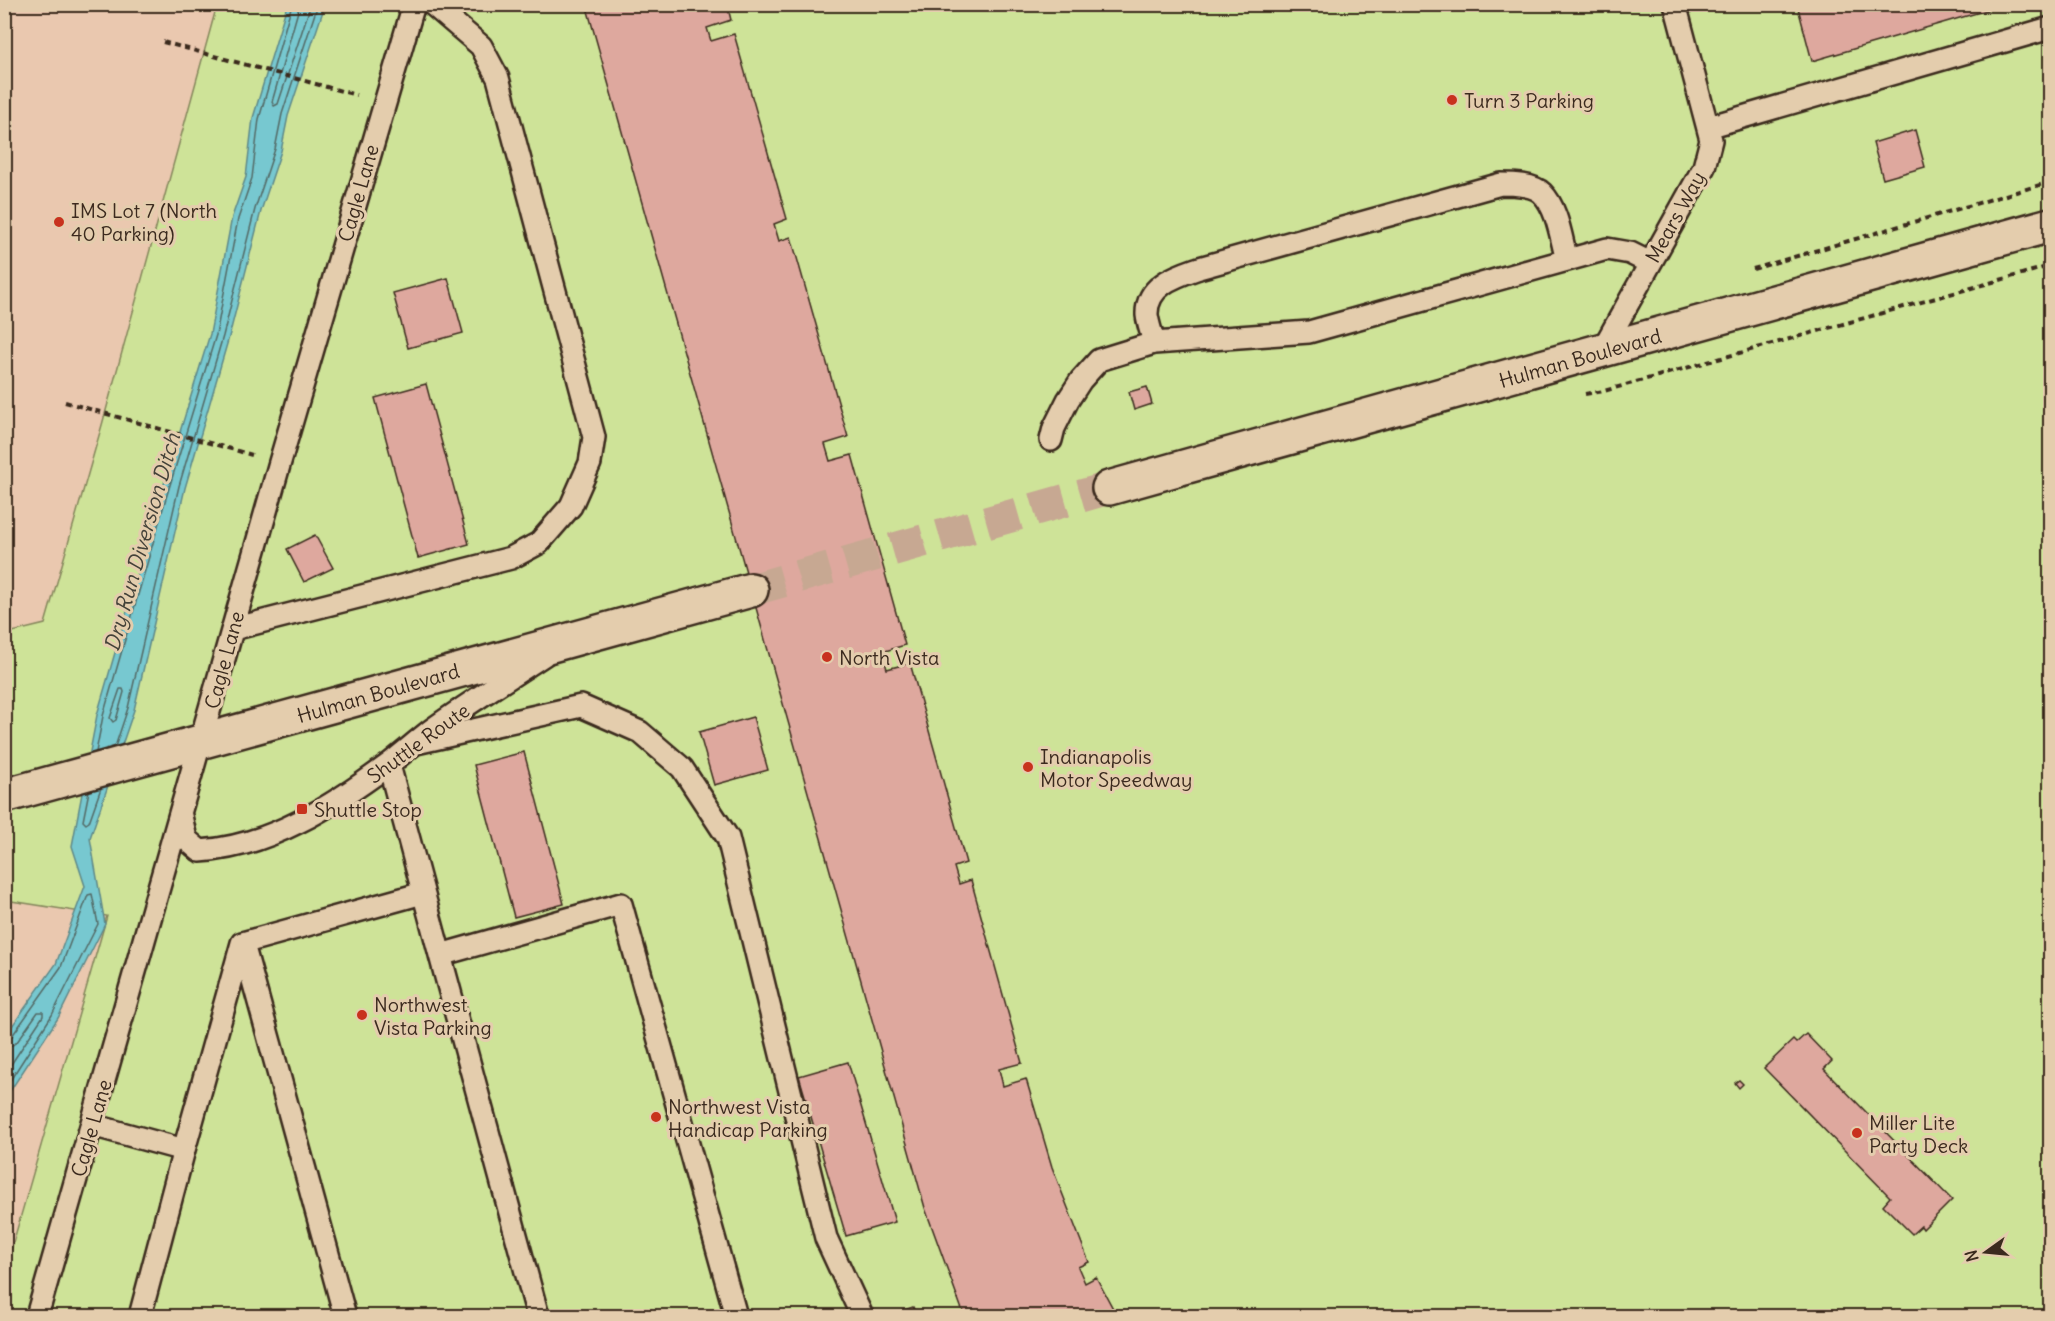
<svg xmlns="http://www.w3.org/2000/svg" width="2055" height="1321" viewBox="0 0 2055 1321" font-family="Delius,sans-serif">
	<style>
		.green { fill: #cee398; stroke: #84865b; stroke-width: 1.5 }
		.water { fill: #77c8d0; stroke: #5f8989; stroke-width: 1.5 }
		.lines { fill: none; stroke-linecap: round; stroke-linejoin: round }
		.shore { stroke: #536965; stroke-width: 1.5 }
		.building { fill: #dea89e; stroke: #3b2a1e; stroke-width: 1.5 }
		.street-tunnel { stroke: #c7a892; stroke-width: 33; stroke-dasharray: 33 16; stroke-linecap: butt }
		.lane-casing { stroke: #3b2a1e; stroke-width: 26 }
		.street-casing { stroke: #3b2a1e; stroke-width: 38 }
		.path { stroke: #3b2a1e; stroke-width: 4; stroke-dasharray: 6 4.5; stroke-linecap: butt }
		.lane { stroke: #e4cdad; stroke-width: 21 }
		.street { stroke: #e4cdad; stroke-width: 33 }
		.poi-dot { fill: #c8321e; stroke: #e4cdad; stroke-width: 2 }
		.labels { text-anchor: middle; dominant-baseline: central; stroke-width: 6; stroke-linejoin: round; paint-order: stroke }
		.poi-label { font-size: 20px; fill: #3b2a1e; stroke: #e4cdad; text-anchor: start }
		.street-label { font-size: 20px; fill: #3b2a1e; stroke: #e4cdad }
		.water-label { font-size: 21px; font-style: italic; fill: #444239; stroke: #e4cdad }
	</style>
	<rect width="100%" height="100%" fill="#eac8af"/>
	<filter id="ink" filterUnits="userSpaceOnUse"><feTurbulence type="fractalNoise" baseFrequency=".0167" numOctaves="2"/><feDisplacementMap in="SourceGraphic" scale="12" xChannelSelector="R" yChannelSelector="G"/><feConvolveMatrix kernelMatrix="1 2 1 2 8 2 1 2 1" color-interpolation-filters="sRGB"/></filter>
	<g filter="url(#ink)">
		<path class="green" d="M217 5H2050V1316H5V1271L107 916 5 900 4 634 45 624 102 425Z"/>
		<path class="water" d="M287 5H325L288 116 281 151 261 211 229 337 185 488 134 710 90 838 105 924 58 1018 10 1091 5 1109V1036L56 964 85 886 72 846 97 715 160 497 210 334 232 217 246 177 253 118Z"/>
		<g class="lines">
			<path class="shore" d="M300 4 272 102 274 106 278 104 311 4
				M120 689H123L124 692 116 720 113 722 110 718Z
				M115 747 128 708 179 486 223 336 255 209 275 149 282 114 318 4
				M96 752 103 716 166 498 216 335 238 219 252 178 259 119 292 4
				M89 791 83 821 86 824 89 822 101 788
				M4 1039 12 1036 61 967 88 895 92 894 98 924 52 1015 4 1090
				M4 1046H11L17 1042 38 1012H43V1016L4 1075"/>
		</g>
		<path class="building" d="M586 4H727L731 20 707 28 711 41 734 34 787 219 774 224 779 241 791 237 848 437 825 444 830 461 852 455 905 645 882 652 887 669 910 663 966 863 954 867 959 884 971 880 1022 1063 999 1069 1003 1086 1026 1079 1052 1167 1089 1262 1078 1267 1085 1283 1096 1277 1117 1316H966L961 1307 925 1208Z
			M1797 4H1993L1994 8 1812 61Z
			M1915 130 1925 167 1883 179 1873 143Z
			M448 278 463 333 408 348 393 293Z
			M426 384 469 544 418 558 375 398Z
			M1147 387 1152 404 1134 410 1129 392Z
			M315 535 333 568 304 582 287 549Z
			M753 717 768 770 714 785 699 732Z
			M524 752 564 904 514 917 474 765Z
			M1806 1034 1832 1061 1824 1069 1952 1200 1923 1229 1921 1226 1912 1234 1883 1205 1890 1197 1764 1068 1793 1040 1796 1043Z
			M848 1062 895 1222 846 1236 799 1076Z
			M1739 1080 1743 1084 1739 1088 1735 1083Z
			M913 1307 917 1316H888Z"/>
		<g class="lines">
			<path class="street-tunnel" d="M751 590 1109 488"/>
			<g class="lane-casing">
				<path id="lane" d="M1708 127 2050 28
					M1154 343C1152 334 1148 324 1147 315 1146 285 1176 276 1199 268L1501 184C1513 184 1533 184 1542 193 1558 209 1561 239 1567 260
					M1601 352 1704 167 1711 140 1675 4
					M1051 440 1054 428 1068 400 1081 380 1099 360 1154 343 1309 332 1607 249 1630 253 1650 263
					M233 629 511 558 539 543 571 506 590 463 594 437 498 78 481 46 432 4
					M416 743 581 706 640 732 682 768 728 838 826 1238 862 1316
					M389 765 440 955 621 904 736 1316
					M181 816 186 839 200 851C269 847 334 805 388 765 402 754 416 742 430 731 467 704 506 680 544 655
					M243 944 345 1316
					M440 955 538 1316
					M92 1125 184 1150
					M37 1316 280 462 414 4
					M140 1316 184 1150 242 943 423 893"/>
			</g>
			<g class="street-casing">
				<path id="street" d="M1109 488 2050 225
					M4 796 751 590"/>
			</g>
			<path class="path" d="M163 42 356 95
				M1753 269 2050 182
				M1585 394 1604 391 2050 266
				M65 402 252 455"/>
			<use href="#lane" class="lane"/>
			<use href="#street" class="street"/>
		</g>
	</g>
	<g class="poi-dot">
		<circle cx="1452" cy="100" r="6"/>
		<circle cx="59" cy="222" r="6"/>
		<circle cx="827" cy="657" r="6"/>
		<circle cx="1028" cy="767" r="6"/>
		<rect x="296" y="803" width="12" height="12" rx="3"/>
		<circle cx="362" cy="1015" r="6"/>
		<circle cx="656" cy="1117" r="6"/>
		<circle cx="1857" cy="1133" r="6"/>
	</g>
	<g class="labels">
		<g class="poi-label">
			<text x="1464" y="100">Turn 3 Parking</text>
			<text x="71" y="210">IMS Lot 7 (North<tspan x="71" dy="23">40 Parking)</tspan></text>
			<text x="839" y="657">North Vista</text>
			<text x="1040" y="756">Indianapolis<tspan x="1040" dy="23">Motor Speedway</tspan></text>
			<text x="314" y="809">Shuttle Stop</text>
			<text x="374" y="1004">Northwest<tspan x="374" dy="23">Vista Parking</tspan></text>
			<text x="668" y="1106">Northwest Vista<tspan x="668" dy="23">Handicap Parking</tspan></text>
			<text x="1869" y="1122">Miller Lite<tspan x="1869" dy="23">Party Deck</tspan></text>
		</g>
		<g class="street-label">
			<text transform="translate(358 193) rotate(-74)">Cagle Lane</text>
			<text transform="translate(1675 217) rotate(-61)">Mears Way</text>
			<text transform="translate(1580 358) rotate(-16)">Hulman Boulevard</text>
			<text transform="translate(224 660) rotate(-75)">Cagle Lane</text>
			<text transform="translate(378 693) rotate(-16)">Hulman Boulevard</text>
			<text transform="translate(418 743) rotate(-36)">Shuttle Route</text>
			<text transform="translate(91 1128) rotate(-74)">Cagle Lane</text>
		</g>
		<g class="water-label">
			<text transform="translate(142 542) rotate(-74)">Dry Run Diversion Ditch</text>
		</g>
	</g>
	<rect width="2055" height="1321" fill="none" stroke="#e4cdad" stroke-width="24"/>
	<rect x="12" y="12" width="2031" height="1297" fill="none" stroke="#3b2a1e" stroke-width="2" filter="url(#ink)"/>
	<g transform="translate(1986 1252) rotate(255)" stroke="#e4cdad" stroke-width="4.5" paint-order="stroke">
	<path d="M0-4.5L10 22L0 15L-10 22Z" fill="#3b2a1e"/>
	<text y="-9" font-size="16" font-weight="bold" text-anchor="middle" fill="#3b2a1e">N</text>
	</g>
</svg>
